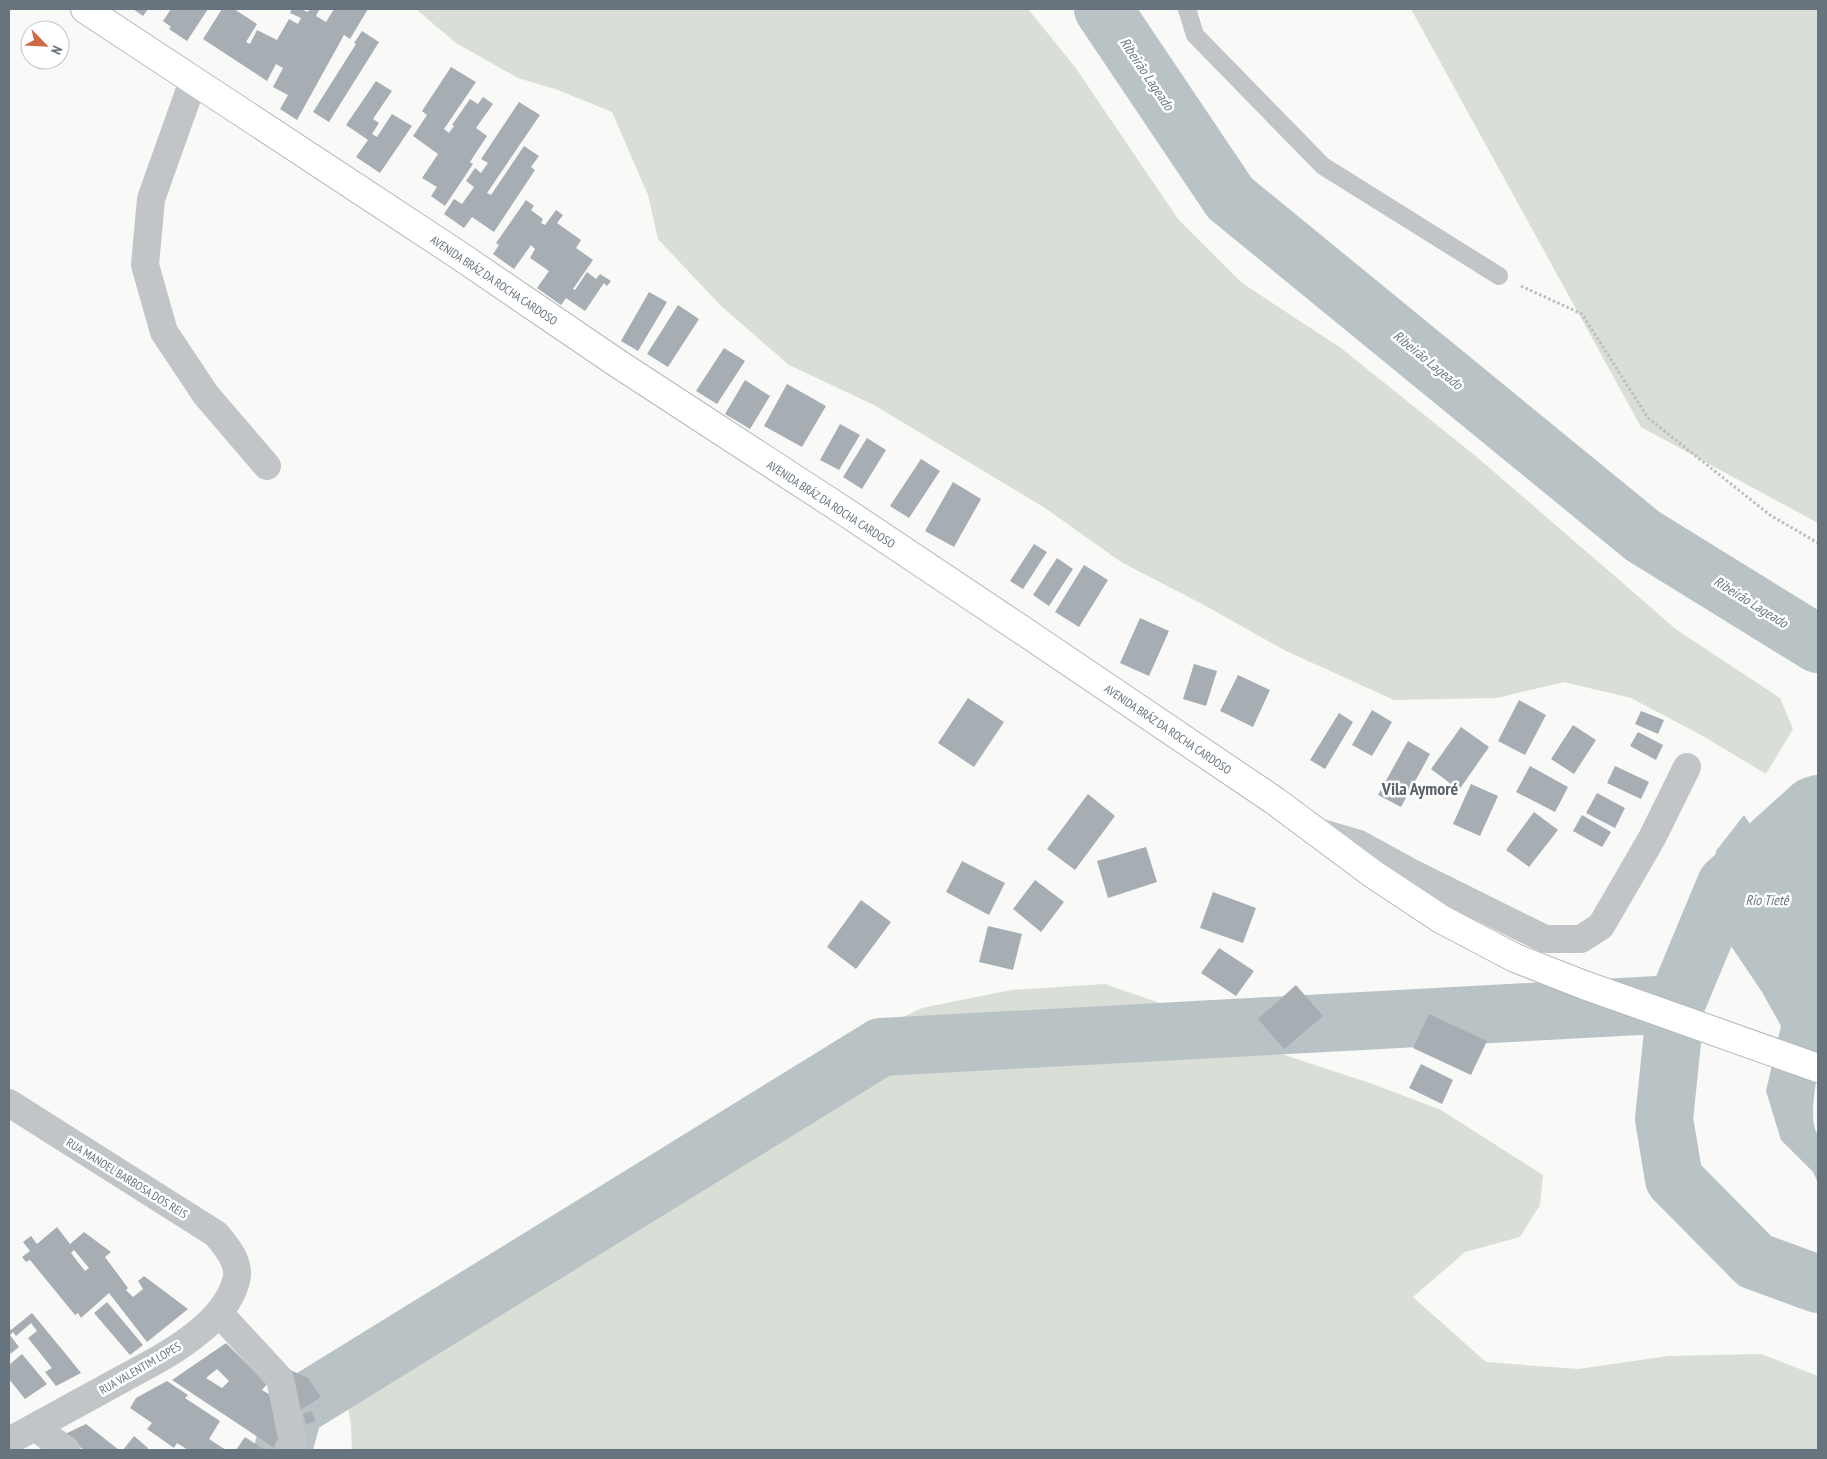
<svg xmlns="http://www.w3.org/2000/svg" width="1827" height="1459" viewBox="0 0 1827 1459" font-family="'PT Sans Narrow',sans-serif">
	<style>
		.green { fill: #d9ded7 }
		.water { fill: #b9c3c6 }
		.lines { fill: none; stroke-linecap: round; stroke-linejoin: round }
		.river { stroke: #b9c3c6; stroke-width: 58 }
		.building { fill: #a7aeb3; fill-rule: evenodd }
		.secondary-casing { stroke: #b4b8bc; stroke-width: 30 }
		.path { stroke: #bbbec0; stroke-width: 3; stroke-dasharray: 2.5 2.5; stroke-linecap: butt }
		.lane { stroke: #c1c5c8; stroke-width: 18 }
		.street { stroke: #c1c5c8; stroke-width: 28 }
		.secondary { stroke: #fff; stroke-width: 28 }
		.labels { text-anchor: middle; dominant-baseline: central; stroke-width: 5; stroke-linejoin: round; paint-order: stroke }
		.street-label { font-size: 12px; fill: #67747e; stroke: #fff }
		.water-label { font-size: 14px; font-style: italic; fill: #68787f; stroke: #fff }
		.district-label { font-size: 18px; font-weight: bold; fill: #59626b; stroke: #fff }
	</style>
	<rect width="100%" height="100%" fill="#f9f9f8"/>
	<path class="green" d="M416 9H1028L1075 67 1178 219 1242 283 1341 348 1478 458 1677 630 1780 698 1793 729 1766 774 1703 736 1631 698 1564 682 1497 698 1394 700 1286 651 1204 605 1121 562 1045 508 874 405 789 365 720 305 658 239 648 195 612 112 558 90 518 78 456 43Z
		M1411 9H1818V523L1641 427Z
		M1105 984 1191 1014 1275 1052 1373 1084 1441 1110 1543 1175 1540 1205 1520 1237 1465 1252 1413 1297 1486 1362 1578 1369 1668 1356 1761 1354 1818 1376V1450H352L351 1426 340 1356 426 1325 505 1277 580 1225 673 1181 754 1136 839 1048 922 1008 1011 990Z"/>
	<path class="water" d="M1744 815 1766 848 1804 839 1818 833V1068C1816 1085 1808 1120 1818 1135V1183L1813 1172 1781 1140 1766 1091 1781 1026 1762 992 1731 946 1711 903 1716 851Z"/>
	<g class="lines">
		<path class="river" d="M1103 9 1230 198 1643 536 1818 644
			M1818 804 1812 806 1726 884 1676 1004 1664 1119 1674 1179 1755 1261 1818 1284
			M283 1450 294 1409 881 1047 1676 1004"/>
	</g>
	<path class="building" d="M133 9H148L143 16Z
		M171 9H208L187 41 169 29 171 27 163 21Z
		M222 9H234L257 24 246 42 250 44 257 30 277 40 289 19 298 24 301 18 290 13 292 9H300L308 12 310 9H316L319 10 316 16 326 22 334 9H368L350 39 344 35 297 120 280 109 288 95 273 87 283 68 276 64 267 81 203 39Z
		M362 31 379 42 329 122 313 112 356 44 354 43Z
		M451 67 476 82 444 129 449 133 454 126 452 125 470 99 478 104 483 97 493 104 476 128 487 136 470 162 473 164 445 206 431 196 437 187 422 178 438 154 413 136 427 115 422 111Z
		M376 81 392 91 373 119 379 123 372 134 377 137 392 114 412 126 380 173 356 157 368 140 346 125Z
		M519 102 540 115 487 193 491 195 524 146 539 156 531 167 535 170 494 232 472 217 464 228 444 214 454 199 462 204 474 187 466 181 475 168 481 173 488 163 481 159Z
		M526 200 534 206 531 210 543 219 541 223 545 225 556 210 563 215 557 223 581 240 576 248 593 260 573 289 575 290 587 272 596 279 600 274 611 281 607 286 604 283 585 311 566 298 561 305 537 288 549 271 530 258 535 249 531 245 514 269 493 254 499 245 496 243Z
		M649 292 667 302 638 351 621 341Z
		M678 305 699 319 668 367 647 354Z
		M724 348 745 361 717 404 696 391Z
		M745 380 770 396 750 429 725 414Z
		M787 384 826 406 802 447 764 426Z
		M840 424 860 435 839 470 820 460Z
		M867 438 886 450 862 489 843 477Z
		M921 459 940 471 909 518 890 506Z
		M953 482 981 499 954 547 925 531Z
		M1034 544 1047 552 1023 589 1010 581Z
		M1057 558 1073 569 1049 606 1033 595Z
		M1084 565 1108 580 1079 627 1055 612Z
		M1140 618 1169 631 1149 676 1120 663Z
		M1194 664 1217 671 1206 706 1183 699Z
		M1238 675 1270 690 1253 727 1220 711Z
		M968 698 1004 722 974 767 938 743Z
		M1519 700 1546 715 1525 755 1498 741Z
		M1372 710 1392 722 1372 756 1352 745Z
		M1641 711 1664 720 1658 734 1635 724Z
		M1339 713 1353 722 1325 769 1310 760Z
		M1573 725 1596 740 1574 774 1551 759Z
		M1461 727 1489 747 1459 790 1431 769Z
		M1638 732 1663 745 1656 760 1630 746Z
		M1408 741 1430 754 1401 807 1378 795Z
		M1530 766 1568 787 1555 812 1516 792Z
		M1615 766 1649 782 1641 799 1607 783Z
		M1471 784 1498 796 1480 836 1453 824Z
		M1597 793 1625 808 1615 828 1586 813Z
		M1088 794 1115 816 1075 870 1047 849Z
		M1534 812 1558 830 1529 867 1506 850Z
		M1582 815 1611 832 1602 847 1573 831Z
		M1146 847 1157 882 1108 898 1097 861Z
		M962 861 1005 883 989 915 946 892Z
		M1035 880 1064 902 1041 932 1013 909Z
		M1213 892 1256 908 1243 943 1200 928Z
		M861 900 891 922 856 969 827 947Z
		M988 926 1022 934 1013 970 979 962Z
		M1219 948 1254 971 1236 996 1201 973Z
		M1296 985 1323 1016 1284 1049 1258 1019Z
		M1429 1014 1487 1041 1471 1075 1413 1048Z
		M1421 1064 1453 1080 1442 1104 1409 1088Z
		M57 1227 70 1244 84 1232 111 1252 105 1257 128 1288 126 1290 133 1297 143 1289 138 1281 144 1276 188 1309 147 1342 109 1293 81 1318 78 1313 75 1315 30 1260 26 1262 22 1257 30 1251 23 1242 31 1236 37 1244ZM74 1250 89 1268 85 1271 71 1253Z
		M107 1302 143 1345 130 1355 94 1313Z
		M32 1313 69 1358 81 1373 56 1386 45 1372 52 1368 28 1338 37 1331 31 1323 16 1336 13 1332 10 1335 19 1347 9 1355V1327L11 1330Z
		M226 1343 267 1384 262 1390 277 1399 288 1369 308 1378 321 1397 290 1417 276 1449 172 1380ZM217 1369 229 1381 222 1388 206 1378Z
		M22 1354 47 1384 25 1399 9 1379V1365Z
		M167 1381 188 1395 185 1398 220 1421 209 1439 226 1450H188L177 1443 174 1448 147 1429 152 1423 130 1408 136 1398Z
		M311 1411 316 1421 306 1424 303 1414Z
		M86 1424 119 1450H84L63 1435Z
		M134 1436 148 1448 147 1450H123Z
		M245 1437 265 1450H236Z"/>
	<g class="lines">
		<g class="secondary-casing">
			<path id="secondary" d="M85 9 457 254 617 363 844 511 1022 630 1275 801 1373 874 1441 919 1515 958 1584 985 1818 1068"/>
		</g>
		<path class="path" d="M1521 286 1582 314 1648 418 1770 515 1818 543"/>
		<path class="lane" d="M1187 9 1195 35 1323 166 1499 276"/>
		<path class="street" d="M193 81 151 199 145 265 164 332 206 395 267 466
			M1318 832 1359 844 1410 872 1545 939H1581L1601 926 1652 838 1687 767
			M9 1103 216 1234C227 1247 241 1263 236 1281 231 1300 216 1318 201 1330 179 1349 152 1363 126 1377 87 1398 48 1420 9 1441
			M219 1313 280 1379 293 1442 288 1450
			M35 1427 66 1450"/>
		<use href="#secondary" class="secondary"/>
	</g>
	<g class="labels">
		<g class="street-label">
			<text transform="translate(494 280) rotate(34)">AVENIDA BRÁZ DA ROCHA CARDOSO</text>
			<text transform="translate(831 504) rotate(33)">AVENIDA BRÁZ DA ROCHA CARDOSO</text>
			<text transform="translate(1168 729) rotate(34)">AVENIDA BRÁZ DA ROCHA CARDOSO</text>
			<text transform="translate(127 1178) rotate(32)">RUA MANOEL BARBOSA DOS REIS</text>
			<text transform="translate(140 1368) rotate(-30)">RUA VALENTIM LOPES</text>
		</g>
		<g class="water-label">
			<text transform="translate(1147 74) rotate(56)">Ribeirão Lageado</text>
			<text transform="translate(1428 360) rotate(39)">Ribeirão Lageado</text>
			<text transform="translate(1751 602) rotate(32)">Ribeirão Lageado</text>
			<text x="1767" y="900">Rio Tietê</text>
		</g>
		<g class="district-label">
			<text x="1420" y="788">Vila Aymoré</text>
		</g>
	</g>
	<rect width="1827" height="1459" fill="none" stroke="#67747e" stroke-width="20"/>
	<g transform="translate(45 45) rotate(114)"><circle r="24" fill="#ffffff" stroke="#c2c7cb"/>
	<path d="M0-4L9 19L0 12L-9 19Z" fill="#ce6843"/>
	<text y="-8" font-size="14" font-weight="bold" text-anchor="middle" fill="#67747e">N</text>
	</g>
</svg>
